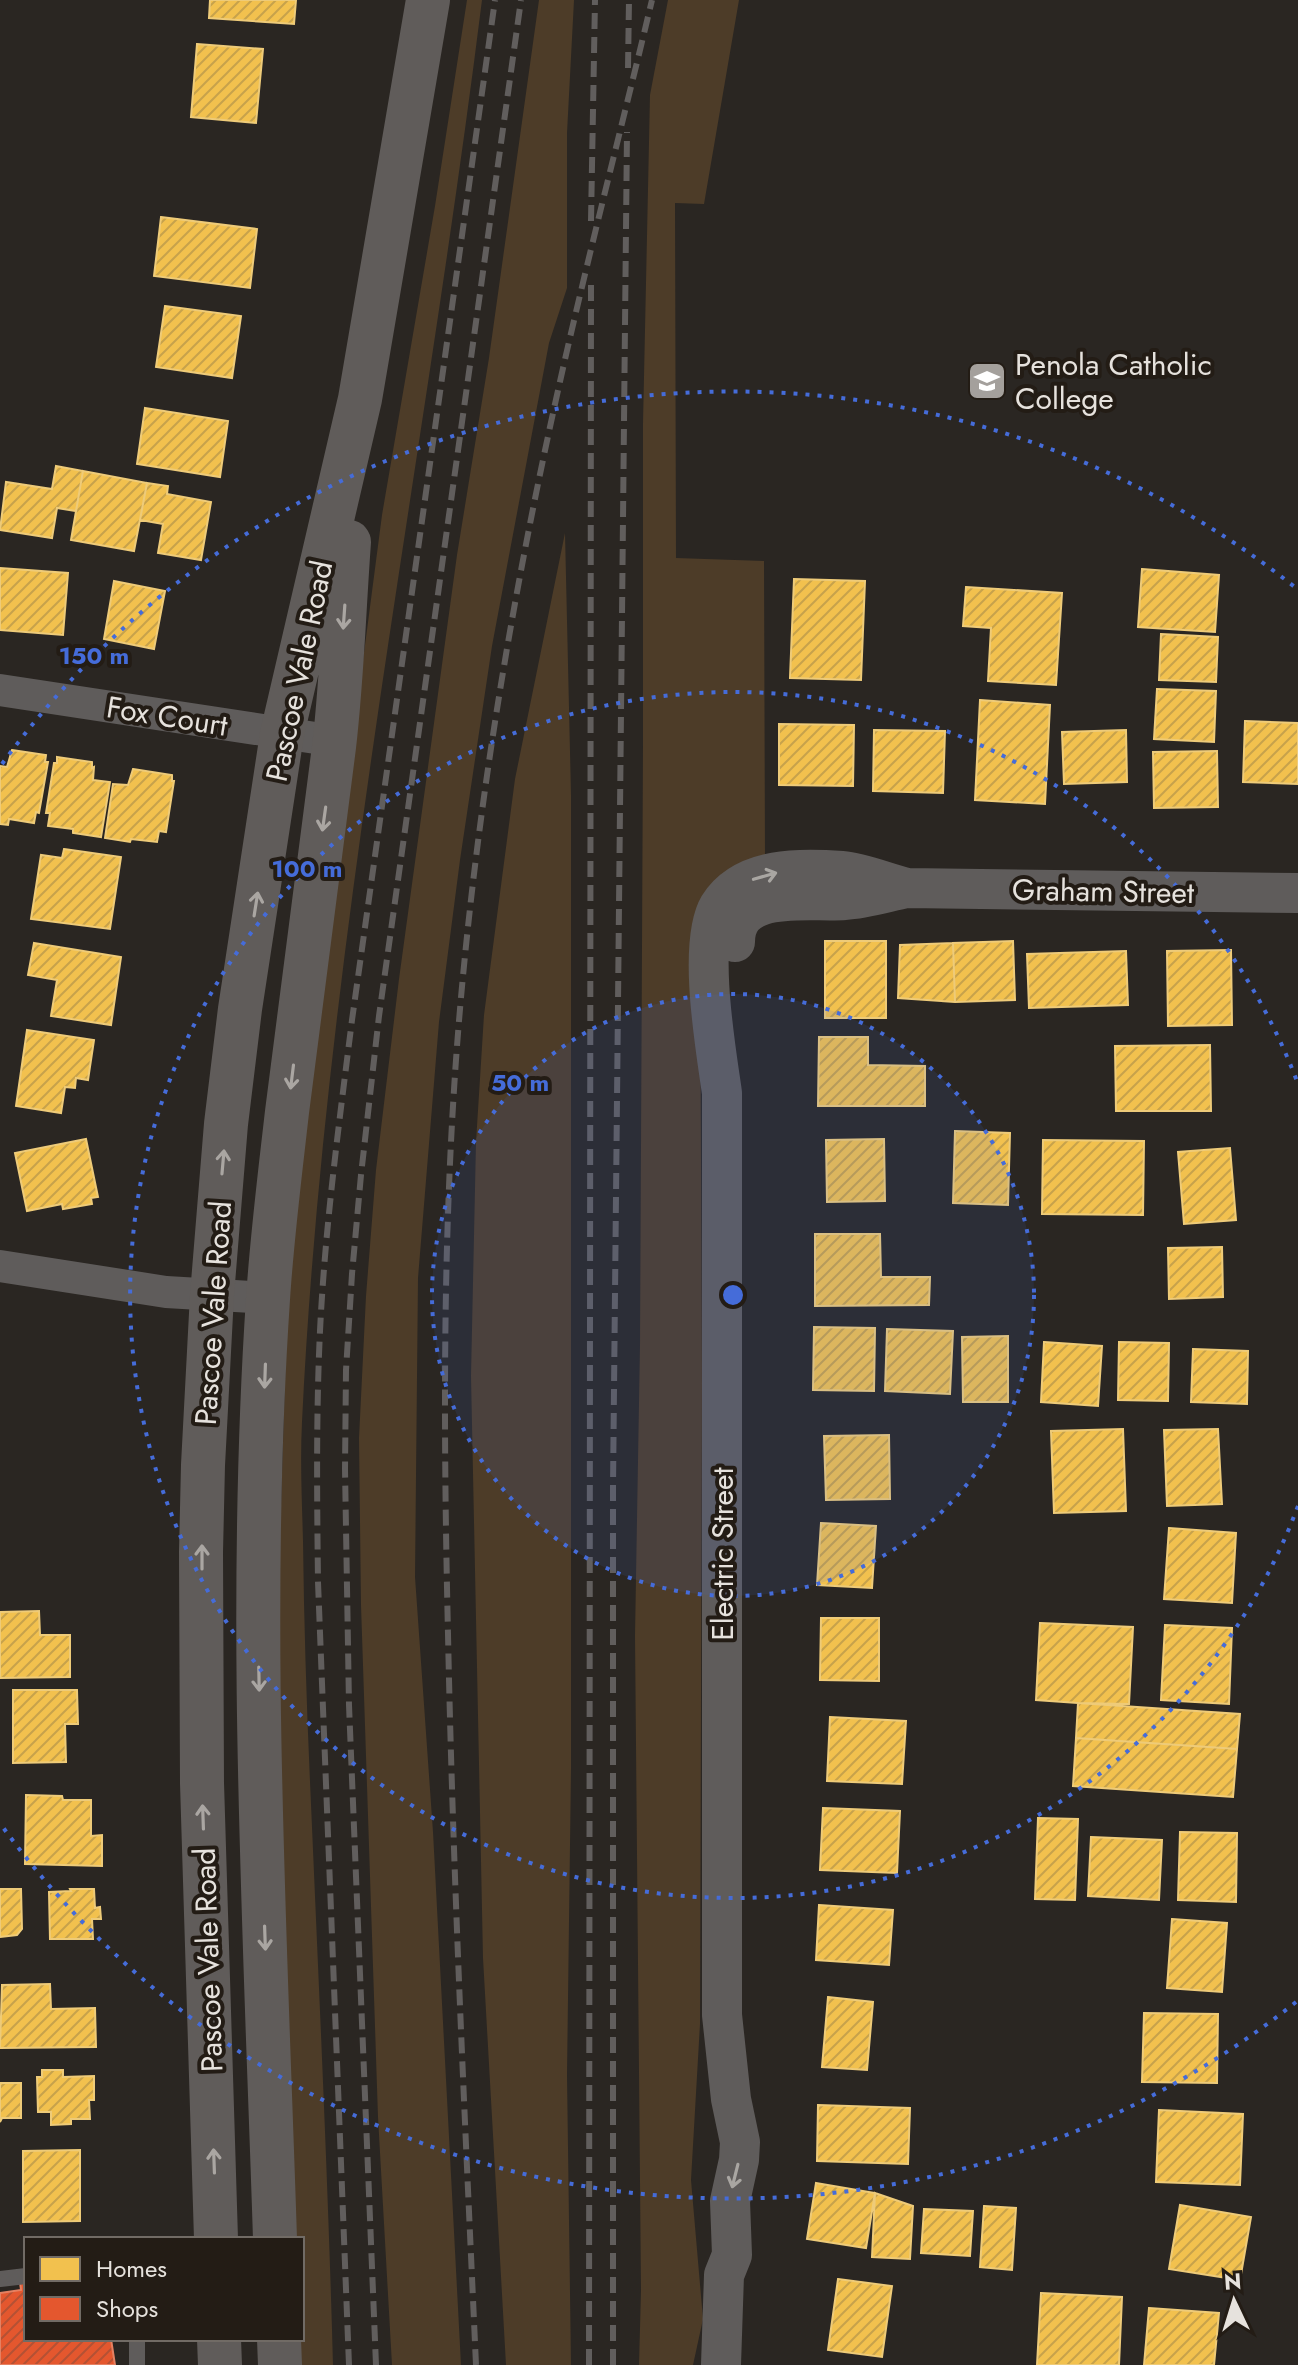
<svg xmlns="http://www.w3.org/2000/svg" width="1298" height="2365" viewBox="0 0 1298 2365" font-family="Jost,sans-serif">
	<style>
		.green { fill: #4d3c28 }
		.homes { fill: url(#homes-hatch); stroke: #eecb79; stroke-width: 2 }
		.shops { fill: url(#shops-hatch); stroke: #e58162; stroke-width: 2 }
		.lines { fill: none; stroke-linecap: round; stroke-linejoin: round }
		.service { stroke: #5f5c5b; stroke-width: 16 }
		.minor { stroke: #5f5c5b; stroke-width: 32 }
		.tertiary { stroke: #5f5c5b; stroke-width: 40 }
		.primary { stroke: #605c5a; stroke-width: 44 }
		.rail { stroke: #615e5d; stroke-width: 6; stroke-dasharray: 16 8; stroke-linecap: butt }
		.oneway { stroke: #aaa6a2 }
		.oneway2 { stroke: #a9a6a2 }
		.ring { fill: none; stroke: #456cd9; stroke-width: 4; stroke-dasharray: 4 8 }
		.labels { text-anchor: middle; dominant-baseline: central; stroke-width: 8; stroke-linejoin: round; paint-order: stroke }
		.poi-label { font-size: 30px; fill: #e6e2dd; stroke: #231c15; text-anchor: start }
		.street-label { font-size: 30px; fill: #e6e2dd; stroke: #231c15 }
		.centre { fill: #456cd9; stroke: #231c15; stroke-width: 4 }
		.ring-label { font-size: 24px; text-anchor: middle; font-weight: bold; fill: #456cd9; stroke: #231c15; stroke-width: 8; stroke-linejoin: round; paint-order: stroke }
	</style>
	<defs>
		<pattern id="homes-hatch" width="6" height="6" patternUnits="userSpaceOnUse" patternTransform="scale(2)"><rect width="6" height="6" fill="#f2c14e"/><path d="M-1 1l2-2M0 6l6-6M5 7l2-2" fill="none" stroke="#c7a24b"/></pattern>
		<pattern id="shops-hatch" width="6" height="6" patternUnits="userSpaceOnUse" patternTransform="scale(2)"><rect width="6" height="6" fill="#e4572e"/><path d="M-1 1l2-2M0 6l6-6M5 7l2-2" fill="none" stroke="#b45134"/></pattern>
	</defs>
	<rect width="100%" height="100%" fill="#2a2622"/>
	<path class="green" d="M467 0H482C423 474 325 944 302 1422 300 1461 302 1502 303 1541 304 1629 307 1716 311 1804 319 1991 328 2178 333 2365H298L296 2339H302V2239H293L280 1757V1537L287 1317 300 1143 382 515 435 206Z
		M539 0H574L567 133V288L549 343 492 646 460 860 439 1022 418 1278 415 1577 433 1832 461 2365H392L378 2117 361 1605 359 1438 366 1296 376 1170 399 979 457 555 489 358Z
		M668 0H739L704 204 675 203 676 558 764 561 765 859 700 935 702 1383 700 2024 691 2180 703 2319 693 2365H639L641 2291 635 1636 640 1345 643 745V424L650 95Z
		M565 533 571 795V1769L567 2075 571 2365H506L483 1958 471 1376 476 1142 484 1015 515 779Z"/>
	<path class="homes" d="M210 0H296L294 24 209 18Z
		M197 44 263 49 256 123 191 117Z
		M161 217 257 229 250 288 154 276Z
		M165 306 241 316 232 378 156 367Z
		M145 408 228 421 220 477 137 464Z
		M56 466 83 471 76 511 57 508 52 538 0 530 6 482 52 489Z
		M83 471 147 483 134 551 71 540Z
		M147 483 168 486 167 494 211 502 201 560 158 553 163 524 140 520Z
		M0 568 68 573 63 635 0 630Z
		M1142 569 1219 575 1215 632 1138 627Z
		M794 579 865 581 861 680 790 678Z
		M114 581 165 591 154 649 104 639Z
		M966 587 1062 593 1056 685 988 681 991 628 963 626Z
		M1161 634 1218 637 1216 682 1159 680Z
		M1157 689 1216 691 1214 742 1154 739Z
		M980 700 1050 705 1045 804 975 800Z
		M1245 721 1298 723V784L1243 782Z
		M779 724 854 725 853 786 779 785Z
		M874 730 945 731 943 793 873 791Z
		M1126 730 1127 782 1064 784 1062 732Z
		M12 750 46 755 45 762H48L39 813 36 812 34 823 9 819 8 825 0 824V766L7 767Z
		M1217 751 1218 807 1154 808 1153 752Z
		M57 757 92 762V768L94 767 93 780 110 782 101 837 73 833V829L48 826 50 813H46L54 763H57Z
		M133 769 172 775V781H174L166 832 159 831 157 842 131 839 130 842 105 838 113 784 128 785Z
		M64 849 121 857 110 929 31 919 41 855 62 858Z
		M825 941H886V1018H825Z
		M1013 941 1015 1000 955 1002 953 943Z
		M34 943 121 957 111 1025 51 1016 57 980 28 975Z
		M953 943 955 1002 898 998 900 945Z
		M1231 950 1232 1025 1168 1026 1167 951Z
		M1126 951 1128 1005 1029 1008 1027 954Z
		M27 1030 94 1040 88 1080 76 1078 75 1088 65 1087 61 1113 16 1106Z
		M819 1037H868V1065L925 1066V1106H818Z
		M1210 1045 1211 1111H1116L1115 1046Z
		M955 1131 1010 1133 1008 1205 953 1203Z
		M86 1139 98 1197 91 1198 92 1204 63 1209 62 1204 27 1211 15 1153Z
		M884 1139 885 1201 827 1202 826 1140Z
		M1043 1140 1144 1141 1143 1215 1042 1214Z
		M1230 1148 1236 1220 1184 1224 1178 1152Z
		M815 1234H880L881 1277H930L929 1305 815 1306Z
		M1222 1247 1223 1297 1169 1299 1168 1248Z
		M814 1327 875 1328 874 1391 813 1390Z
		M887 1329 953 1331 950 1394 885 1391Z
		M1008 1336V1402H963L962 1337Z
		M1044 1342 1102 1346 1098 1406 1041 1402Z
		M1119 1342 1169 1343 1168 1401 1118 1400Z
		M1193 1349 1248 1351 1247 1404 1191 1402Z
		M1123 1429 1126 1511 1054 1513 1051 1431Z
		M1218 1429 1222 1504 1167 1506 1164 1430Z
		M889 1435 890 1499 826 1500 824 1436Z
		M821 1523 876 1526 872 1588 817 1585Z
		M1169 1528 1236 1533 1232 1603 1164 1599Z
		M39 1611 40 1635H70V1677L0 1678V1612Z
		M821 1618H879V1681L820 1680Z
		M1040 1623 1133 1627 1129 1704 1078 1703 1036 1700Z
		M1165 1625 1232 1628 1229 1704 1161 1700Z
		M13 1690H77L78 1724H65L66 1762 13 1763Z
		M1078 1703 1240 1714 1237 1749 1076 1738Z
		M830 1717 906 1721 902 1784 827 1781Z
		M1076 1738 1237 1749 1233 1797 1073 1786Z
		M26 1795 62 1796 63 1800H91V1836L102 1835V1866L25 1864Z
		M823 1808 900 1811 897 1873 820 1870Z
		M1038 1818 1078 1819 1075 1900 1035 1899Z
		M1180 1832 1237 1833 1236 1902 1178 1900Z
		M1091 1837 1162 1840 1159 1900 1088 1896Z
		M0 1889H21L22 1929 17 1935 0 1937Z
		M70 1889H94L95 1908 100 1907 101 1919H92L93 1939H50L49 1892 71 1891Z
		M819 1905 893 1910 889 1965 816 1960Z
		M1172 1919 1227 1923 1222 1992 1167 1988Z
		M50 1984 51 2009 95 2008 96 2047 0 2048 2 1985Z
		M828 1997 873 2002 867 2070 822 2067Z
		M1144 2013 1218 2014 1217 2083 1142 2082Z
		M42 2070H63V2077L94 2076V2100H89L90 2119H71V2124L51 2125V2112H38L37 2077H42Z
		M0 2083H21V2118H2L0 2122Z
		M818 2105 910 2108 908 2164 817 2161Z
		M1159 2110 1243 2114 1240 2185 1156 2182Z
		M80 2150V2221L23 2222V2151Z
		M816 2183 875 2193 866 2248 807 2239Z
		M875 2193 913 2206 910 2259 872 2257Z
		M1180 2205 1251 2217 1240 2280 1169 2269Z
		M984 2206 1016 2208 1012 2270 980 2267Z
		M924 2209 973 2211 970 2256 921 2253Z
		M838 2279 892 2286 882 2357 828 2350Z
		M1041 2293 1122 2297 1119 2365H1037Z
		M1149 2308 1219 2313 1214 2365H1144Z"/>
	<path class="shops" d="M26 2281V2339H111L115 2365H0V2293L21 2290 20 2282Z"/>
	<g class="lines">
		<path class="service" d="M0 2279 26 2276
			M137 2339V2365"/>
		<path class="minor" d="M0 690 335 741
			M0 1266 166 1292 268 1298"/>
		<path class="tertiary" d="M735 942C735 888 809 903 845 900 865 899 887 892 907 888L1298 893
			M721 2365 724 2275 732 2255 730 2201 739 2160 740 2142 731 2099 722 2015V1093C716 1050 697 943 719 906 744 866 802 868 842 871 864 873 886 883 907 888"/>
		<path class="primary" d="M216 2239 202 1783 201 1552 203 1465 212 1295 226 1124 240 1009 282 734 360 399 428 0
			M275 2239C265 1926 247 1612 268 1299 272 1236 280 1174 287 1112 302 990 319 869 334 747 342 679 344 610 349 542
			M219 2339 220 2365
			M279 2339 280 2365"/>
		<path class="rail" d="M628 68 629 0
			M591 221 595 0
			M349 2365 318 1582C317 1498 316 1415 320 1331 325 1227 339 1124 352 1020L495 0
			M376 2365 349 1705 345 1469 346 1370 352 1274 361 1175 379 1016 521 0
			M476 2365C465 2122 453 1878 448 1634 443 1415 442 1195 463 976 485 745 527 516 581 291 604 194 629 97 652 0
			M589 2365 591 281
			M613 2365V1487L627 132"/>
	</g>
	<defs><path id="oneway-shaft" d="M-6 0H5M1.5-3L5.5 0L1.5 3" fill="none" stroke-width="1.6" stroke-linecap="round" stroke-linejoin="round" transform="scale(2)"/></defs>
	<g class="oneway">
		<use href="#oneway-shaft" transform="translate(344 617) rotate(94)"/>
		<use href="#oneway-shaft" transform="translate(324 819) rotate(98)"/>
		<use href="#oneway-shaft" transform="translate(256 904) rotate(-81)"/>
		<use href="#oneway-shaft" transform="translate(292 1077) rotate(97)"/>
		<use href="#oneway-shaft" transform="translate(223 1162) rotate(-85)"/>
		<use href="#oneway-shaft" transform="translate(265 1376) rotate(92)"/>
		<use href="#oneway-shaft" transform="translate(202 1557) rotate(-90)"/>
		<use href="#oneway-shaft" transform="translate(259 1679) rotate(89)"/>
		<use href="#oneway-shaft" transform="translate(203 1817) rotate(-92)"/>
		<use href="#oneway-shaft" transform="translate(265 1938) rotate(88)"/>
		<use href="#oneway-shaft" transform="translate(214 2161) rotate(-92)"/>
	</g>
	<g class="oneway2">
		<use href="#oneway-shaft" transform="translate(765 876) rotate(-16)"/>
		<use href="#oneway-shaft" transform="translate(735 2176) rotate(104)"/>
	</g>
	<circle cx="733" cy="1295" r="301" fill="#456cd9" fill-opacity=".12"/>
	<g class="ring">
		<circle cx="733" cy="1295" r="301"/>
		<path d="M1298 1506A603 603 0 1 1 1298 1084"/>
		<path d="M1296 2002A904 904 0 0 1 2 1826M2 764A904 904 0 0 1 1296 588"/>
	</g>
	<defs>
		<g id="school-square" transform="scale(2)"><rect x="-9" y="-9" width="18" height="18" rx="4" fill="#a4a09c" stroke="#231c15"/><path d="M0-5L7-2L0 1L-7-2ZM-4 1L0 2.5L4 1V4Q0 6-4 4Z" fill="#fff"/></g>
	</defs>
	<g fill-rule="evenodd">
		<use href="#school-square" x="987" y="381"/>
	</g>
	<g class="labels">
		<g class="poi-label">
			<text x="1015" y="364">Penola Catholic<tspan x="1015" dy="34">College</tspan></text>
		</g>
		<g class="street-label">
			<text transform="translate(299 671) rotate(-78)">Pascoe Vale Road</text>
			<text transform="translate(167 716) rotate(9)">Fox Court</text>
			<text transform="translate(1103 891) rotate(1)">Graham Street</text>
			<text transform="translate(213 1313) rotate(-86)">Pascoe Vale Road</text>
			<text transform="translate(722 1554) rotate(-90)">Electric Street</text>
			<text transform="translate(208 1960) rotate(-92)">Pascoe Vale Road</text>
		</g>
	</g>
	<circle cx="733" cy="1295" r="12" class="centre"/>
	<g class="ring-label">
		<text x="94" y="664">150 m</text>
		<text x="307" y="877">100 m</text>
		<text x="520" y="1091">50 m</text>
	</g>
	<rect x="24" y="2237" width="280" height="104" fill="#231c15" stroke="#716b65" stroke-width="2"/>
	<rect x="40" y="2257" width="40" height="24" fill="#f2c14e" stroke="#716b65" stroke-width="2"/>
	<text x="96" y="2277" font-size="24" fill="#e6e2dd">Homes</text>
	<rect x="40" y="2297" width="40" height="24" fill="#e4572e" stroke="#716b65" stroke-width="2"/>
	<text x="96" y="2317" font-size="24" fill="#e6e2dd">Shops</text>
	<g transform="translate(1234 2301) rotate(356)" stroke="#231c15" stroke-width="6" paint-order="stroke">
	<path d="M0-6L14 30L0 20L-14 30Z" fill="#e6e2dd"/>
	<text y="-12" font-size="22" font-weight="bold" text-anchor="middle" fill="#e6e2dd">N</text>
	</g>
</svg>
